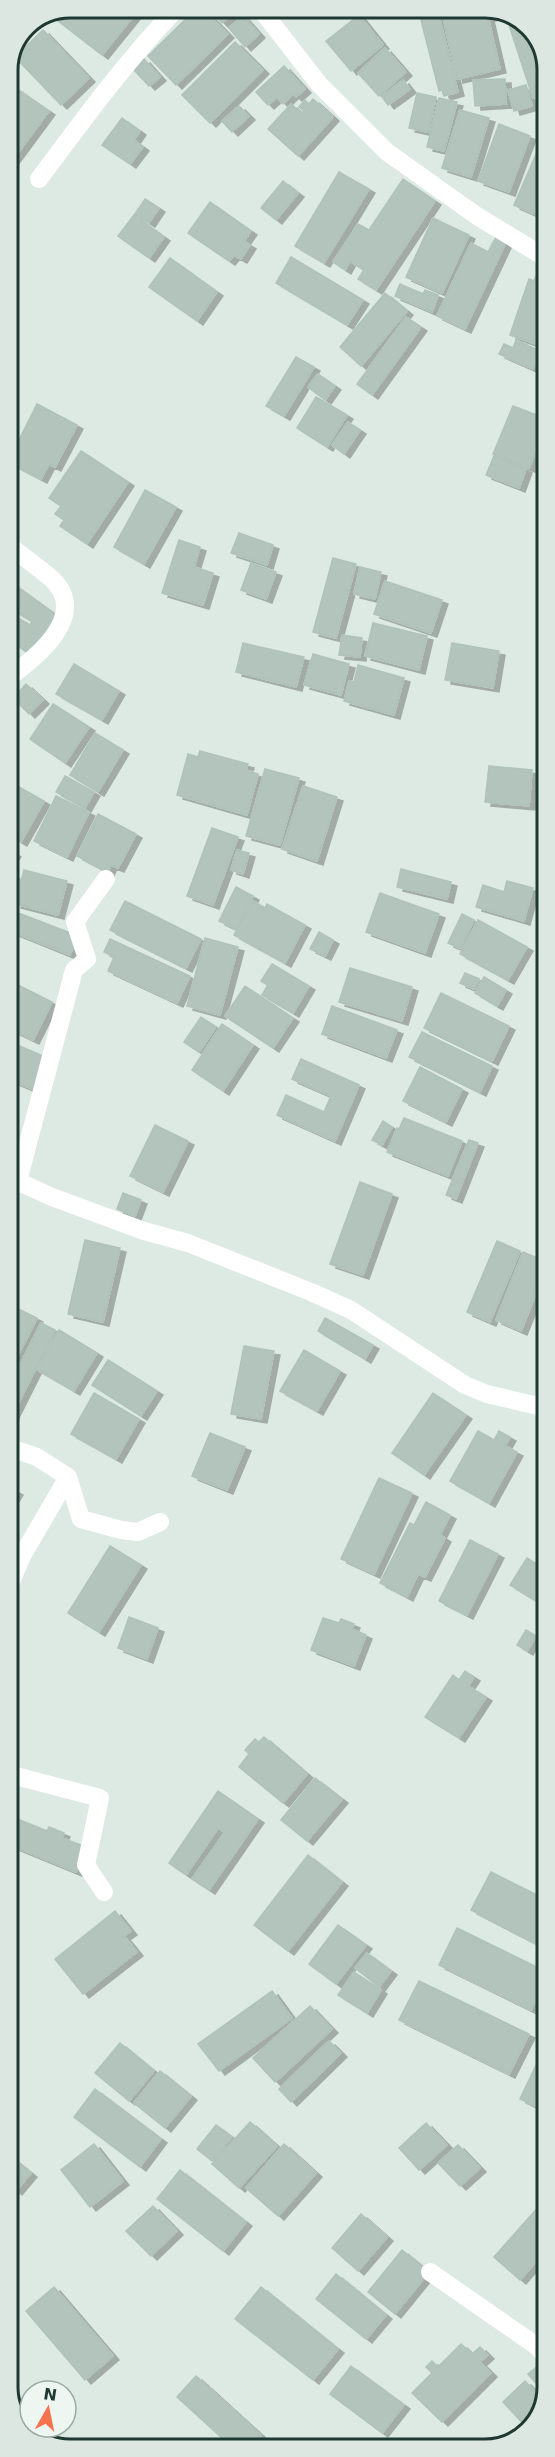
<svg xmlns="http://www.w3.org/2000/svg" width="555" height="2457" viewBox="0 0 555 2457" font-family="'DejaVu Sans',sans-serif">
	<style>
		.building { fill: #b2c4bc; stroke: #afc3ba; stroke-width: 1.5; filter: url(#shadow) }
		.lines { fill: none; stroke-linecap: round; stroke-linejoin: round }
		.minor { stroke: #fff; stroke-width: 18 }
		.rim { fill: none; stroke: #1e3931; stroke-width: 3 }
	</style>
	<defs>
		<filter id="shadow"><feDropShadow dx="6" dy="4" stdDeviation="0" flood-color="#0004"/></filter>
	</defs>
	<rect width="100%" height="100%" fill="#dde9e3"/>
	<path class="building" d="M70 8H98L96 10 103 16 110 8H140L102 55 58 21Z
		M197 8H202L228 34 176 85 148 56Z
		M208 8H237L238 9 222 23Z
		M418 8H437L458 92 444 96 442 90 439 91Z
		M441 8H486L500 69 457 79Z
		M488 8H493L506 15 489 17Z
		M359 15 383 45 351 71 326 41Z
		M243 16 259 34 245 47 229 28Z
		M516 19 529 26 546 58V94L533 98 508 22Z
		M43 30 89 78 61 105 15 57Z
		M235 42 263 70 210 123 182 95Z
		M385 48 406 72 379 96 358 73Z
		M144 59 160 77 149 86 133 69Z
		M284 66 305 89 296 97 293 94 283 104 277 97 268 105 256 92Z
		M505 79 506 104 475 106 473 80Z
		M403 80 410 89 388 105 382 97Z
		M526 85 532 106 514 111 508 90Z
		M13 86 49 111 12 161 8 158V94Z
		M417 93 436 97 428 132 409 128Z
		M439 98 457 102 444 151 427 147Z
		M313 99 333 117 298 156 268 129 291 104 301 113 304 111 299 107 305 100 309 104Z
		M239 106 249 116 232 132 222 121Z
		M460 110 489 118 471 177 442 168Z
		M543 114 546 115V135L537 132Z
		M122 118 140 131 134 140 143 147 130 164 102 145Z
		M499 124 530 136 509 192 478 181Z
		M537 152 546 156V203L541 217 514 205Z
		M339 172 369 189 324 263 295 246Z
		M403 179 435 201 376 290 358 279 364 270 350 261 345 270 333 262 358 224 369 230Z
		M283 181 298 193 276 220 261 208Z
		M145 199 159 208 149 223 135 214Z
		M210 202 251 231 244 241 250 245 241 259 234 255 229 261 188 233Z
		M134 215 164 237 149 258 118 236Z
		M433 218 469 235 442 293 406 277Z
		M496 237 506 242 465 329 437 316 471 243 488 252Z
		M291 257 363 300 347 325 276 283Z
		M170 258 217 292 197 321 149 287Z
		M539 268 546 271V332L542 346 510 335 529 279 534 281Z
		M400 284 423 294 425 290 438 295 432 312 395 296Z
		M385 293 407 311 361 366 340 347Z
		M406 317 421 327 372 395 357 384Z
		M516 340 540 351 533 369 499 354 504 344 513 348Z
		M296 357 314 367 284 416 266 406Z
		M318 374 335 386 325 400 308 387Z
		M316 397 347 415 327 447 297 428Z
		M37 404 77 425 55 467 49 464 41 479 8 462Z
		M513 406 547 419V424L529 468 493 454Z
		M348 422 360 430 344 454 332 445Z
		M81 451 128 482 87 544 60 526 64 520 55 514 61 506 49 498Z
		M494 456 526 469 519 488 486 475Z
		M145 490 176 507 144 564 114 547Z
		M547 531V555L540 553Z
		M239 533 273 545 267 565 231 553Z
		M179 540 200 547 194 567 213 573 203 605 162 593Z
		M333 558 356 564 336 638 313 632Z
		M251 563 276 572 266 599 241 590Z
		M360 567 381 572 375 599 354 594Z
		M8 580 59 617 31 655 8 639V612L30 625 32 621 8 607Z
		M385 581 442 600 431 633 374 614Z
		M373 623 427 636 419 670 365 656Z
		M342 635 362 638 360 657 339 655Z
		M243 643 304 657 296 687 236 672Z
		M452 643 499 651 493 688 445 680Z
		M313 654 349 664 341 695 304 685Z
		M74 664 119 691 102 720 56 694Z
		M358 665 404 678 394 715 344 701 349 681 354 682Z
		M26 684 43 700 29 714 13 698Z
		M53 704 89 727 65 763 30 739Z
		M95 733 123 750 98 792 70 775Z
		M200 751 248 764 246 770 258 774 247 815 177 795 188 754 198 757Z
		M489 766 532 770 529 806 485 802Z
		M265 769 299 778 280 845 246 836Z
		M65 776 94 792 85 808 56 792Z
		M10 782 44 801 21 842 8 834Z
		M303 786 337 797 317 861 282 849Z
		M56 796 89 812 67 857 34 841Z
		M98 814 136 834 118 868 111 865 108 872 77 856Z
		M212 828 238 837 213 905 187 896Z
		M8 848 15 853 8 863Z
		M237 850 249 853 243 874 231 870Z
		M401 869 451 882 447 899 397 887Z
		M24 870 67 881 58 915 15 904Z
		M11 875 20 879 10 904 8 903V882Z
		M507 881 533 888 524 921 476 907 483 885 504 892Z
		M236 887 253 896 236 929 219 921Z
		M380 893 439 914 425 953 366 932Z
		M125 901 201 939 186 968 110 930Z
		M253 901 265 908 267 904 305 925 285 963 234 935Z
		M547 901V927L540 925Z
		M8 909 78 936 70 955 8 930Z
		M462 914 474 920 460 948 448 943Z
		M478 920 527 947 508 980 460 954Z
		M319 932 333 940 325 956 310 949Z
		M205 938 238 947 220 1015 187 1006Z
		M110 939 190 976 177 1003 108 971 114 957 104 952Z
		M272 964 309 986 293 1013 262 995 268 985 261 981Z
		M350 968 412 987 402 1021 339 1002Z
		M465 973 479 979 474 989 460 983Z
		M484 977 506 990 497 1006 475 993Z
		M8 980 52 1002 33 1040 8 1028Z
		M245 986 293 1018 273 1048 225 1016Z
		M441 993 509 1026 492 1061 424 1028Z
		M332 1006 397 1030 386 1058 322 1034Z
		M201 1017 216 1027 199 1052 184 1042Z
		M222 1024 253 1045 223 1091 192 1070Z
		M422 1032 492 1066 480 1092 409 1057Z
		M8 1041 45 1057 32 1089 8 1079Z
		M301 1059 359 1085 335 1141 277 1115 286 1095 324 1112 331 1096 292 1079Z
		M420 1067 462 1089 446 1122 403 1101Z
		M404 1118 462 1141 448 1176 387 1152 397 1128 399 1129Z
		M383 1121 392 1127 382 1145 372 1140Z
		M155 1125 188 1141 163 1192 130 1176Z
		M469 1140 478 1143 456 1199 446 1195Z
		M360 1182 392 1194 363 1275 330 1264Z
		M123 1193 141 1200 135 1216 117 1209Z
		M85 1240 120 1248 103 1322 68 1314Z
		M497 1241 520 1251 490 1322 467 1312Z
		M523 1252 547 1262V1266L521 1331 496 1320Z
		M8 1304 37 1318 8 1375Z
		M325 1318 373 1345 365 1359 318 1331Z
		M41 1323 55 1330 8 1424V1389Z
		M59 1330 97 1353 74 1391 36 1369Z
		M244 1346 274 1351 261 1419 231 1414Z
		M304 1350 340 1371 317 1411 280 1391Z
		M108 1360 157 1391 141 1416 92 1385Z
		M94 1393 139 1419 116 1459 71 1434Z
		M433 1393 466 1415 424 1475 392 1453Z
		M478 1431 494 1440 499 1431 510 1437 505 1446 517 1452 489 1503 450 1481Z
		M210 1433 245 1447 227 1490 192 1476Z
		M379 1478 412 1493 374 1574 341 1559Z
		M8 1486 17 1491 8 1506Z
		M426 1502 450 1515 440 1535 445 1538 425 1577 418 1574 407 1597 380 1583 410 1523 414 1525Z
		M470 1540 498 1554 467 1615 439 1601Z
		M110 1546 141 1565 99 1632 68 1613Z
		M527 1558 547 1571V1594L541 1604 510 1585Z
		M129 1617 158 1628 147 1659 118 1648Z
		M323 1618 339 1623 341 1619 354 1624 352 1629 366 1635 354 1666 311 1650Z
		M526 1630 536 1636 527 1651 517 1645Z
		M465 1671 474 1677 468 1686 486 1697 459 1738 425 1717 453 1675 459 1680Z
		M264 1737 307 1774 283 1803 239 1767 249 1754 245 1750 255 1739 259 1742Z
		M315 1778 342 1799 307 1841 281 1820Z
		M218 1791 258 1819 209 1890 192 1879 225 1832 218 1828 186 1875 169 1863Z
		M10 1816 47 1831 49 1827 64 1833 62 1838 86 1847 76 1872 8 1844 13 1829 8 1827Z
		M308 1855 342 1882 288 1951 254 1925Z
		M491 1872 547 1900V1949L471 1910Z
		M115 1911 131 1931 124 1936 137 1952 83 1994 55 1959Z
		M338 1925 366 1945 336 1984 309 1964Z
		M457 1928 547 1972V1977L531 2010 439 1965Z
		M367 1953 391 1971 379 1987 355 1968Z
		M354 1972 381 1990 367 2013 338 1995Z
		M419 1981 529 2034 509 2074 399 2020Z
		M272 1991 292 2018 219 2071 198 2044Z
		M310 2006 332 2029 275 2082 253 2058Z
		M329 2041 341 2053 291 2102 279 2089Z
		M120 2043 154 2071 129 2101 95 2073Z
		M537 2063 547 2068V2112L520 2099Z
		M160 2071 191 2096 165 2128 134 2103Z
		M95 2089 161 2139 140 2167 74 2117Z
		M250 2122 277 2146 239 2188 212 2164Z
		M426 2123 447 2145 419 2170 399 2148Z
		M216 2125 232 2137 212 2161 197 2149Z
		M94 2144 123 2181 90 2207 61 2170Z
		M284 2144 316 2173 278 2216 246 2188Z
		M458 2145 480 2168 460 2186 438 2163Z
		M9 2155 31 2173 16 2191 9 2184Z
		M180 2170 246 2222 223 2251 157 2199Z
		M540 2205 547 2211V2249L520 2280 494 2257Z
		M153 2206 177 2231 151 2256 126 2231Z
		M361 2214 387 2237 358 2271 332 2248Z
		M402 2250 429 2272 395 2314 368 2292Z
		M336 2274 386 2315 366 2339 316 2299Z
		M54 2287 113 2356 85 2380 26 2311Z
		M261 2287 338 2349 313 2380 235 2319Z
		M461 2344 472 2354 480 2347 488 2355 480 2362 491 2373 442 2422 412 2393 432 2373 426 2367 432 2361 438 2367Z
		M540 2364 547 2372 545 2394 528 2374Z
		M351 2366 404 2405 382 2433 330 2394Z
		M196 2376 261 2435 248 2449H234L177 2397Z
		M525 2381 543 2400 532 2428 529 2430 503 2402Z"/>
	<g class="lines">
		<path class="minor" d="M260 8 319 84 387 152 477 216 546 258
			M39 179C83 120 126 61 177 8
			M8 544C22 556 38 567 52 579 90 615 36 658 8 678
			M8 1177 52 1197 144 1231 188 1243 311 1292 351 1310 465 1385 487 1394 547 1408
			M18 1181 74 970 87 959 75 922 106 879
			M8 1447 37 1457 68 1477 81 1519 121 1530 138 1532 160 1522
			M8 1589 22 1556 68 1477
			M8 1774 100 1798 86 1865 104 1892
			M430 2272 538 2347 547 2358"/>
	</g>
	<path d="M0 0H555V2457H0ZM70 18H485A52 52 0 0 1 537 70V2387A52 52 0 0 1 485 2439H70A52 52 0 0 1 18 2387V70A52 52 0 0 1 70 18Z" fill="#dce7e2" fill-rule="evenodd"/>
	<path class="rim" d="M70 18H485A52 52 0 0 1 537 70V2387A52 52 0 0 1 485 2439H70A52 52 0 0 1 18 2387V70A52 52 0 0 1 70 18Z"/>
	<g transform="translate(48 2409) rotate(9)"><circle r="28" fill="#edf6f1" stroke="#9aaaa4" stroke-width="1.5"/>
	<path d="M0-4.5L10 22L0 15L-10 22Z" fill="#f5734f"/>
	<text y="-9" font-size="16" font-weight="bold" text-anchor="middle" fill="#1e3931">N</text>
	</g>
</svg>
